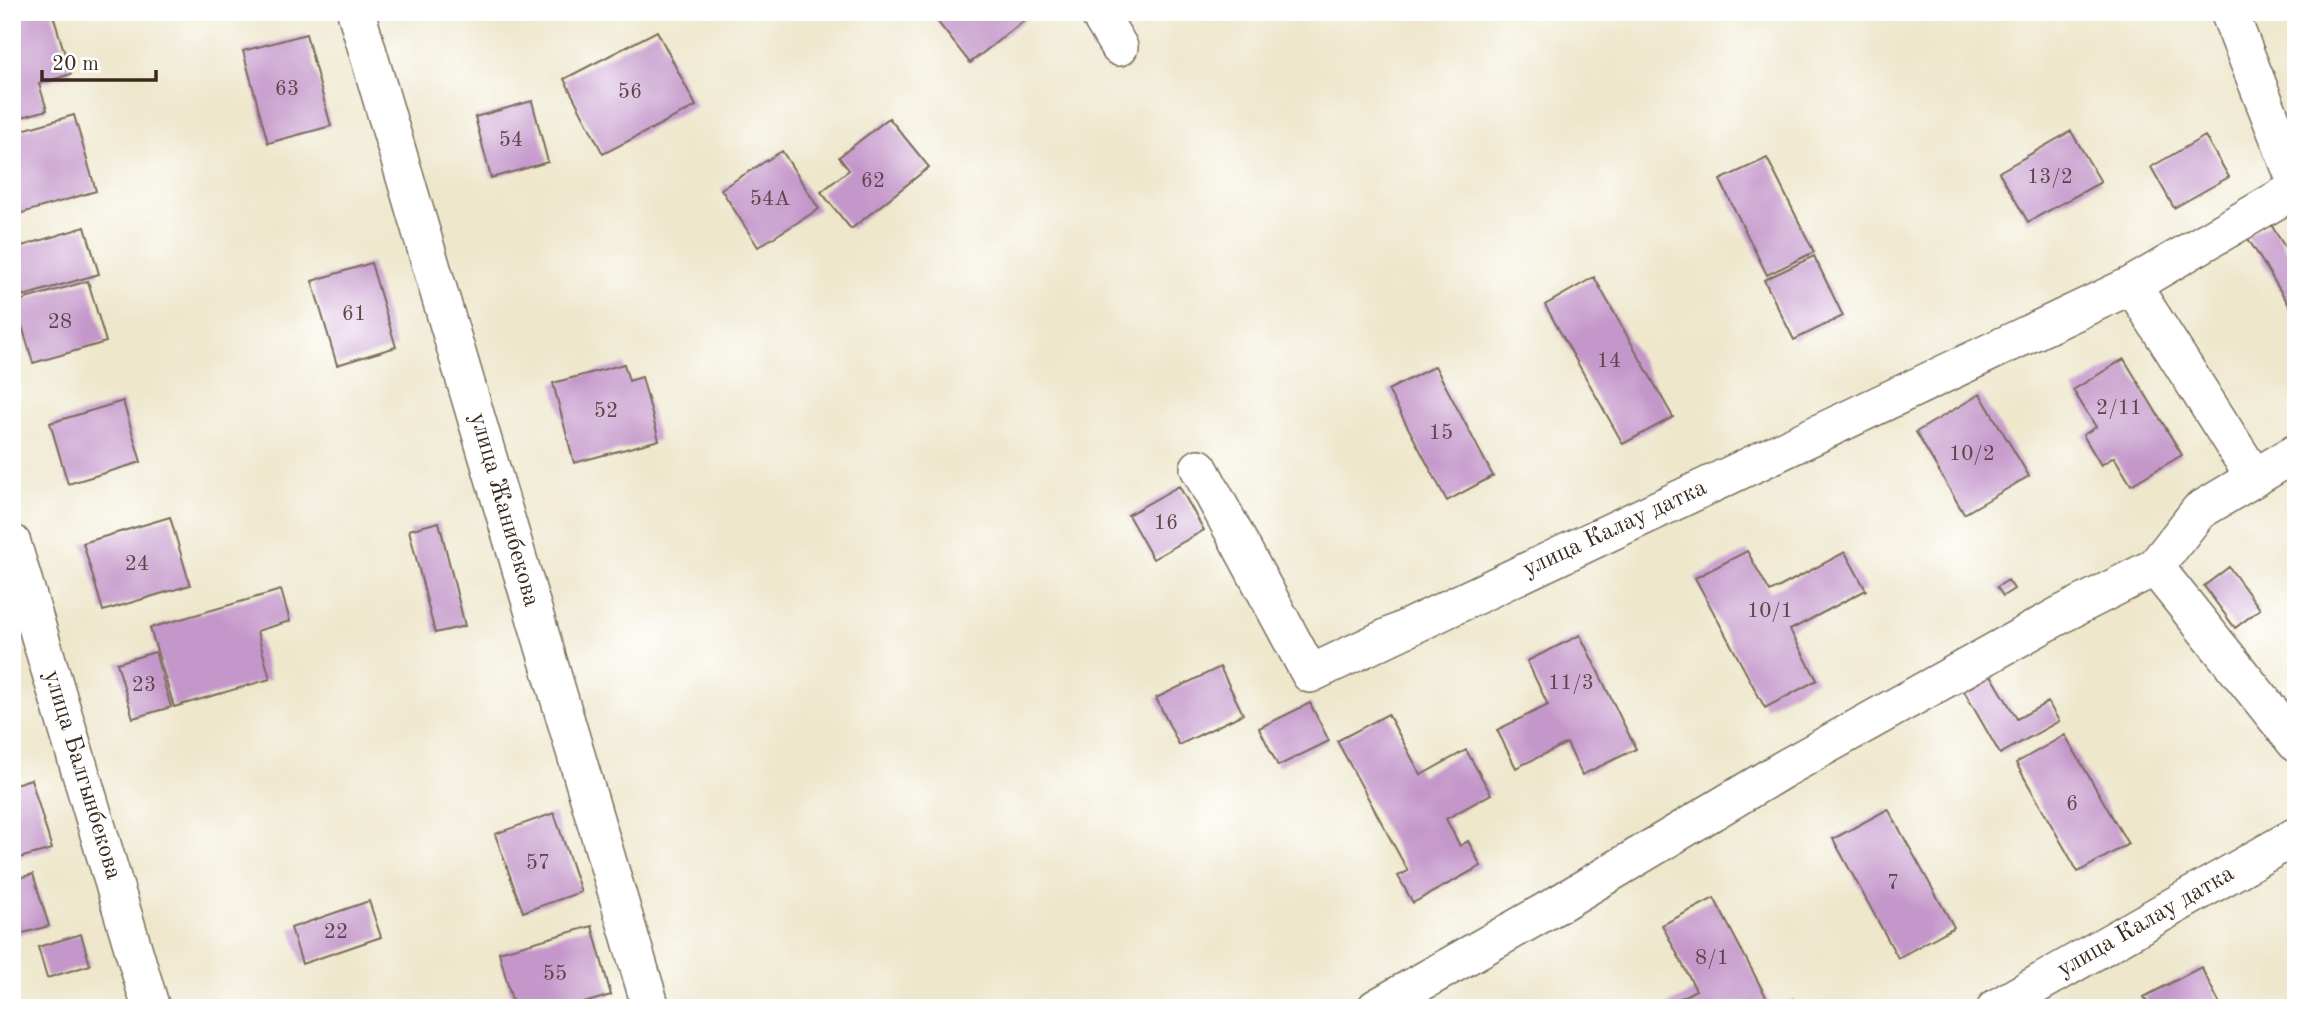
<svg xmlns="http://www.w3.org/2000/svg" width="2308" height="1020" viewBox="0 0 2308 1020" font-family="'Old Standard TT',serif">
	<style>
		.building { fill: #c497ca }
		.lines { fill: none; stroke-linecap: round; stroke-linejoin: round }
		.minor-casing { stroke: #7a6c5b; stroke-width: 40 }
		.minor { stroke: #fff; stroke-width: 37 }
		.labels { text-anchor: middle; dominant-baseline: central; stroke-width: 7; stroke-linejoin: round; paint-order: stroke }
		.number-label { font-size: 21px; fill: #5d4549 }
		.street-label { font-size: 24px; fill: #3b2a1e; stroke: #fff }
	</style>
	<rect width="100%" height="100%" fill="#fff"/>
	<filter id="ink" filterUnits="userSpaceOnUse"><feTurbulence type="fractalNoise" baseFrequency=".0143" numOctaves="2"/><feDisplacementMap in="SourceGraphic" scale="14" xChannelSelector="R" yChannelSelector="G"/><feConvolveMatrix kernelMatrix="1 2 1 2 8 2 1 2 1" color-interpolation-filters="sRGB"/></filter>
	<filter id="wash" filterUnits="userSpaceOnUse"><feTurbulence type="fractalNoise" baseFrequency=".00686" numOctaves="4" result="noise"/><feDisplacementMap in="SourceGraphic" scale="28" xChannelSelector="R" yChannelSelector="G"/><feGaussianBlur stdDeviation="1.57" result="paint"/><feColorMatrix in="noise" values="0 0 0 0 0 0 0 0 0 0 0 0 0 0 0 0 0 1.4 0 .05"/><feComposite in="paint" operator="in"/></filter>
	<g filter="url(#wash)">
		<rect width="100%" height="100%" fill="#eee7cc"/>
		<g id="blocks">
			<path class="building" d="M12 12H52L71 74 39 84 47 110 12 120Z
				M930 12H1035L970 63Z
				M657 31 696 106 603 154 564 79Z
				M306 34 331 126 268 143 243 51Z
				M532 101 548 162 491 178 475 117Z
				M74 115 96 191 12 216V133Z
				M889 118 929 167 851 229 821 192 849 170 839 157Z
				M2071 131 2101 182 2028 222 1999 172Z
				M2205 136 2229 177 2174 208 2151 167Z
				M782 151 819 209 758 247 721 189Z
				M1767 158 1814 252 1767 275 1720 180Z
				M2270 223 2296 265V316L2247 237Z
				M85 227 99 274 23 296 12 260V249Z
				M1814 256 1843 316 1794 340 1764 280Z
				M371 263 396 347 337 365 312 281Z
				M1594 277 1673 417 1623 444 1545 305Z
				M88 281 106 342 33 363 15 302Z
				M2124 359 2182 455 2131 485 2114 457 2101 465 2083 435 2096 427 2073 390Z
				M624 364 629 381 642 377 659 440 574 463 553 383Z
				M1435 366 1493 476 1447 501 1388 390Z
				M1980 394 2029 476 1964 514 1916 432Z
				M123 401 141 462 68 484 50 423Z
				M1179 486 1204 530 1153 559 1128 515Z
				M170 517 190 585 103 611 83 543Z
				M439 522 465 626 435 633 409 530Z
				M1747 551 1770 592 1845 552 1866 590 1790 630 1817 680 1765 708 1695 578Z
				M2229 567 2260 609 2235 628 2204 586Z
				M2008 580 2014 589 2003 596 1997 587Z
				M281 590 290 621 257 631 270 679 174 707 150 628Z
				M1580 635 1636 749 1582 775 1567 743 1516 768 1497 730 1548 705 1527 661Z
				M155 652 171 707 133 718 117 663Z
				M1220 667 1243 714 1179 745 1156 698Z
				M1991 675 2017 719 2048 702 2059 721 2000 754 1964 691Z
				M1310 703 1329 741 1278 766 1259 728Z
				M1388 714 1421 775 1466 750 1491 794 1446 819 1460 846 1468 841 1481 866 1413 903 1398 876 1408 871 1337 741Z
				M2065 735 2128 844 2078 872 2016 763Z
				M31 779 52 849 12 860V785Z
				M1888 809 1954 927 1898 958 1833 839Z
				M554 813 581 892 523 912 495 834Z
				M33 874 49 926 12 936V880Z
				M1714 898 1772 1008H1662L1696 990 1662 925Z
				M369 901 381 937 302 964 291 928Z
				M592 926 611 995 567 1008H514L499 952Z
				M81 934 90 965 47 978 38 947Z
				M2201 967 2222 1008H2150L2144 997Z
				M1793 999 1798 1008H1776Z"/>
		</g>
	</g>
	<g filter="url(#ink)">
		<use href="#blocks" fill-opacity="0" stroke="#7a6c5b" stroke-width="2"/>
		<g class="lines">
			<g class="minor-casing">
				<path id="minor" d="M356 12 651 1008
					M1098 12 1119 47
					M2229 12 2296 182
					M2132 285 2254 477
					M1199 468 1310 674 2132 285 2296 189
					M12 543 151 1008
					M2155 567 2296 743
					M1376 1008 1555 906 1782 770 2062 614 2155 567 2199 511 2296 453
					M1996 1008 2296 836"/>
			</g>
			<use href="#minor" class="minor"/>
		</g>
	</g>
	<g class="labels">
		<g class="number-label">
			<text x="287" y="89">63</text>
			<text x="630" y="92">56</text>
			<text x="511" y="140">54</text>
			<text x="2050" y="177">13/2</text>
			<text x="873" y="181">62</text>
			<text x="770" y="199">54А</text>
			<text x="354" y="314">61</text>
			<text x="60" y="322">28</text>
			<text x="1609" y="361">14</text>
			<text x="2119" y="408">2/11</text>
			<text x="606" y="411">52</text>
			<text x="1441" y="433">15</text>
			<text x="1972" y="454">10/2</text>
			<text x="1166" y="523">16</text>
			<text x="137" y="564">24</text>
			<text x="1770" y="611">10/1</text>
			<text x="1571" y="683">11/3</text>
			<text x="144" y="685">23</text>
			<text x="2072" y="804">6</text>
			<text x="538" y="863">57</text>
			<text x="1893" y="883">7</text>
			<text x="336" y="932">22</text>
			<text x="1712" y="958">8/1</text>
			<text x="555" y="974">55</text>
		</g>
		<g class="street-label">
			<text transform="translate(504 510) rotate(74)">улица Жанибекова</text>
			<text transform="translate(1615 529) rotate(-25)">улица Калау датка</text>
			<text transform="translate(82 775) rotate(73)">улица Балгынбекова</text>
			<text transform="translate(2146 922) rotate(-30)">улица Калау датка</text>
		</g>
	</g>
	<rect width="2308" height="1020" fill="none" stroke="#fff" stroke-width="42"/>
	<path d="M42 70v10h114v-10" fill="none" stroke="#3b2a1e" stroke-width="3.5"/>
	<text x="52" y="70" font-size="21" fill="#3b2a1e" stroke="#ffffff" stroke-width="5" paint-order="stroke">20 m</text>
</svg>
